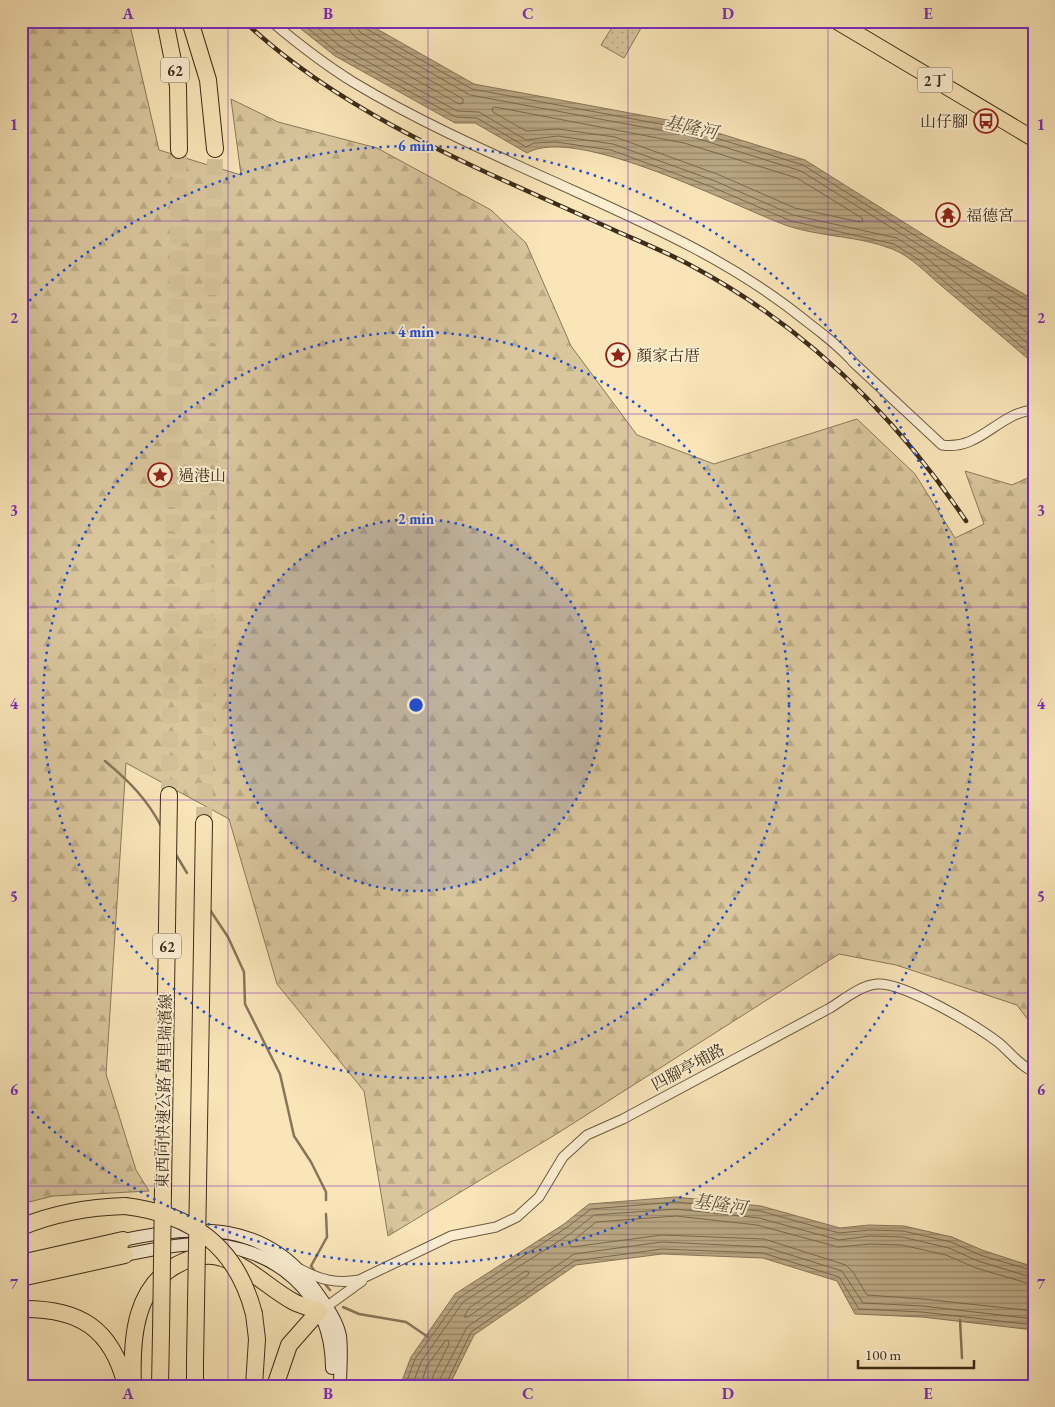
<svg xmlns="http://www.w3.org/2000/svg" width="1055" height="1407" viewBox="0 0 1055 1407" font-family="'EB Garamond','Noto Serif TC',serif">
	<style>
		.forest { fill: url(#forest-firs); stroke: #8a795a }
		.park { fill: url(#park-dots); stroke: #8a795a }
		.water { fill: url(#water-rules); stroke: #877558 }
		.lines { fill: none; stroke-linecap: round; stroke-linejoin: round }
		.shore { stroke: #7a694d; stroke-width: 1 }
		.stream { stroke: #877558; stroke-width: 2.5 }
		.highway-tunnel { stroke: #d3c098; stroke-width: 16; stroke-dasharray: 16 8; stroke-linecap: butt }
		.street-casing { stroke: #6b5a40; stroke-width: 11 }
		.secondary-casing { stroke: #3c2c18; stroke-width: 14 }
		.primary-casing { stroke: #3c2c18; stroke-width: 17 }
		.highway-casing { stroke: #3c2c18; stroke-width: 18 }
		.street { stroke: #fbeed1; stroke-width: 9 }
		.secondary { stroke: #fbeed1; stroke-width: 12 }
		.primary { stroke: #f9e5b8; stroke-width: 15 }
		.highway { stroke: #f9e5b8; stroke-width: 16 }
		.rail-casing { stroke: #3c2c18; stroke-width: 4.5 }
		.rail { stroke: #fbeed1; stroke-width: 2.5; stroke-dasharray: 8; stroke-linecap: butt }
		.highway-bridge-casing { stroke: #3c2c18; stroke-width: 18; stroke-linecap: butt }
		.highway-bridge { stroke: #f9e5b8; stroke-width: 16 }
		.grid { fill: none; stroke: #7b2cbf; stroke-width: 1; stroke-opacity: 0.55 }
		.ring { fill: none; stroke: #1d4ed8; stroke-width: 2.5; stroke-dasharray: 2.5 5 }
		.labels { text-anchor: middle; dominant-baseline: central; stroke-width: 4; stroke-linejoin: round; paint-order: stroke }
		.shield { fill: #fbeed1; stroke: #756650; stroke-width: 1 }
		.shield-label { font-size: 15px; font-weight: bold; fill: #3c2c18 }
		.poi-label { font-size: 16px; fill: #3c2c18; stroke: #fbeed1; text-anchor: start }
		.street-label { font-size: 16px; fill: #3c2c18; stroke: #fbeed1 }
		.water-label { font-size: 18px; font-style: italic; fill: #625138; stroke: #fbeed1 }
		.centre { fill: #1d4ed8; stroke: #fbeed1; stroke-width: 2.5 }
		.ring-label { font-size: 15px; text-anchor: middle; font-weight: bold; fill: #1d4ed8; stroke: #fbeed1; stroke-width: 4; stroke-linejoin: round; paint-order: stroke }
		.neatline { fill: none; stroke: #7b2cbf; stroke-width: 2 }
		.grid-label { font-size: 16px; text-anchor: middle; font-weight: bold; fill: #7b2cbf }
	</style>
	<defs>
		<pattern id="forest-firs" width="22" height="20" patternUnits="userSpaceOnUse" patternTransform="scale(1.25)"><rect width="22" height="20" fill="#d9c69d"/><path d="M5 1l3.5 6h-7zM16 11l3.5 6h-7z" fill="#bbaa86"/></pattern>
		<pattern id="park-dots" width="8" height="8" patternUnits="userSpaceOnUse" patternTransform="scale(1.25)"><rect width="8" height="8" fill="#d9c69d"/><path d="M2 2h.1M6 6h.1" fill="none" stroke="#bbaa86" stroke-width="1.8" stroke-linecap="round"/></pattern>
		<pattern id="water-rules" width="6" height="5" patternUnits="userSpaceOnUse" patternTransform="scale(1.25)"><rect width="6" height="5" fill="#b9a682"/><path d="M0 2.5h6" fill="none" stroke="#988769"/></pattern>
	</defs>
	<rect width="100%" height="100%" fill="#f9e5b8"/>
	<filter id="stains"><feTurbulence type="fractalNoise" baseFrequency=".004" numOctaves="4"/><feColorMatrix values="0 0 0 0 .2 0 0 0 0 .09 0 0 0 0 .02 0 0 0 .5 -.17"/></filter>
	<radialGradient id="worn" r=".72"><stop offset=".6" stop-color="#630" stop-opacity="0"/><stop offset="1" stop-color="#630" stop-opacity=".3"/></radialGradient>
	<path class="forest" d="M21 21H129L159 150 241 175 231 99 278 122 377 148 491 210 526 243 571 346 637 435 714 464 857 419 915 474 955 538 984 524 965 471 1012 485 1034 475V1028L1017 1005 896 965 839 954 558 1133 388 1236 364 1091 277 984 229 819 126 763 106 1074 136 1170 149 1191 53 1196 21 1204Z"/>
	<path class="park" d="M616 21H645L624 58 601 45Z"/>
	<path class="water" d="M291 21H363L474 84 689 124 805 160 940 245 1034 300V364C1004 338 974 313 944 288 928 275 911 256 892 249 860 236 821 237 788 226 735 207 577 124 527 153L475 123H455L335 56Z
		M676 1197 761 1206 840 1228 869 1225 904 1226 952 1237 982 1250 1034 1267V1330L922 1317 855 1314 837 1281 763 1258 662 1254 576 1265 474 1335 449 1386H400L411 1357 455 1294 564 1224 589 1204Z"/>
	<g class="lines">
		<path class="shore" d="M299 21 337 52 456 117 477 118 526 147 534 143 556 142 611 150 712 187 791 221 894 244 919 260 1034 357
			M309 21 341 47 457 111 479 112 526 140 558 136 613 144 715 181 793 215 897 238 923 255 1034 349
			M321 21 345 40 459 104 463 103V99L356 38 350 31 348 21
			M356 21 357 28 361 33 470 95 686 135 801 171 935 255 1026 309 1034 310
			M362 21 365 28 472 89 687 129 803 165 938 250 1034 304
			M495 107 684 143 797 178 862 218 863 221 860 222 795 208 717 174 615 137 558 129 526 131 493 112 492 109Z
			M1034 318 1023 316 992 297 988 298 1034 339
			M526 1271 529 1272 528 1275 468 1317H464L469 1308Z
			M1034 1285 976 1268 946 1255 902 1245 870 1244 838 1247 757 1225 676 1216 596 1222 569 1244 572 1247 662 1235 764 1239 846 1265 853 1272 867 1295 923 1299 1034 1311
			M405 1386 415 1359 459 1298 566 1228 591 1209 676 1202 760 1211 839 1233 870 1230 903 1231 951 1242 980 1255 1034 1271
			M412 1386 421 1362 463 1302 570 1234 594 1215 676 1209 759 1218 839 1240 870 1236 902 1237 949 1248 978 1261 1034 1278
			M420 1386 427 1366 445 1341 448 1340 449 1344 433 1376 431 1386
			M438 1386 440 1379 467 1327 574 1254 662 1242 765 1247 842 1271 863 1303 923 1306 1034 1319
			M445 1386 471 1332 574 1261 662 1249 763 1253 839 1277 859 1309 922 1312 1034 1325"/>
		<path class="stream" d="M105 761C129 781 148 800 162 828
			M175 853 187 873
			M210 910 228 937 244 972 245 1004 280 1074 294 1136 311 1162 326 1192V1200
			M317 1274 311 1266 327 1237 326 1214
			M325 1284 330 1290
			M343 1307 359 1314 406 1322 428 1337
			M960 1320 962 1358"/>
		<path class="highway-tunnel" d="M169 795 179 150
			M204 823 215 149"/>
		<g class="street-casing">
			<path id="street" d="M271 21C297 43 324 64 353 82 421 123 497 156 570 189 652 226 735 263 806 321 823 334 840 347 854 363L942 445C980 451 999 412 1034 410
				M300 1269C320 1280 337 1284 359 1280L451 1236 496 1227 517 1217 539 1197 563 1157 587 1135 623 1119 830 1008C843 1000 861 985 877 984 904 982 977 1026 999 1043 1011 1053 1020 1066 1034 1072
				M322 1310 362 1281"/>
		</g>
		<g class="secondary-casing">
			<path id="secondary" d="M123 1240C199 1224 266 1221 315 1290 324 1303 337 1320 340 1336 342 1352 340 1370 340 1386
				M125 1255C150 1250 176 1244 201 1244 274 1245 332 1293 332 1368"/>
		</g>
		<g class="primary-casing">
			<path id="primary" d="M836 21 1034 139"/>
		</g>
		<g class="highway-casing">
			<path id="highway" d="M165 21 178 86 179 150
				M190 21 208 80 215 149
				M198 1187 204 823
				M163 1190 169 795
				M21 1227C55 1213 89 1207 125 1206
				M21 1263 123 1240
				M21 1278 125 1255
				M21 1309C79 1308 112 1328 126 1386
				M133 1386C131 1338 134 1282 185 1261 196 1256 211 1254 222 1258 251 1267 269 1289 294 1302 302 1306 311 1308 319 1311L289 1345 275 1386
				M160 1386 161 1333
				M195 1386V1363
				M254 1386 257 1339 254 1314"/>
		</g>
		<use href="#street" class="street"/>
		<use href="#secondary" class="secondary"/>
		<use href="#primary" class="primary"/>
		<use href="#highway" class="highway"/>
		<g class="rail-casing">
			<path id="rail" d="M244 21C346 118 490 173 616 231 641 242 666 252 690 265 803 325 895 415 966 521"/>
		</g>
		<use href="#rail" class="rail"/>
		<g class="highway-bridge-casing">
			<path id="highway-bridge" d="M125 1206C192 1214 237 1247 254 1314
				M161 1333 163 1190
				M195 1363 198 1187"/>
		</g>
		<use href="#highway-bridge" class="highway-bridge"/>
	</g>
	<path class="grid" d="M228 21V1386M428 21V1386M628 21V1386M828 21V1386M21 221H1034M21 414H1034M21 607H1034M21 800H1034M21 993H1034M21 1186H1034"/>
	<circle cx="416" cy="705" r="186" fill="#1d4ed8" fill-opacity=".12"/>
	<g class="ring">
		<circle cx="416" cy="705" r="186"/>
		<circle cx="416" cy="705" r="373"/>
		<path d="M24 306A559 559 0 1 1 24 1104"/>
	</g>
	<defs>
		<g id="bus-ring" transform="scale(1.25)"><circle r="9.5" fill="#fbeed1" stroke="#8f2418" stroke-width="1.5"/><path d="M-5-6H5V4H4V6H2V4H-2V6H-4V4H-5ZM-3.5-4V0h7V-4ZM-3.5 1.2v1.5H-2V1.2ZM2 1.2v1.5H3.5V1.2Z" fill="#8f2418"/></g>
		<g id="temple-ring" transform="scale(1.25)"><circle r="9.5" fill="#fbeed1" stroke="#8f2418" stroke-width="1.5"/><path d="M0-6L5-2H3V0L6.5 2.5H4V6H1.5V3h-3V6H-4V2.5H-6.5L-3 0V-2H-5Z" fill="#8f2418"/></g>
		<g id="sight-ring" transform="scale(1.25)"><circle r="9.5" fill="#fbeed1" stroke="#8f2418" stroke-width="1.5"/><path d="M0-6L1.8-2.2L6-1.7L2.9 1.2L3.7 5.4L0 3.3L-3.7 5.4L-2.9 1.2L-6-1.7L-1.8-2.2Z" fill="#8f2418"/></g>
	</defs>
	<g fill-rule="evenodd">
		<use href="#bus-ring" x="986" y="121"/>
		<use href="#temple-ring" x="948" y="215"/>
		<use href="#sight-ring" x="618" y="355"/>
		<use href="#sight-ring" x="160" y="475"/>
	</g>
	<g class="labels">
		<g class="shield">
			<rect x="161" y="57.5" width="28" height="25" rx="4"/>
			<rect x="917.5" y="67.5" width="35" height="25" rx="4"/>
			<rect x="153" y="933.5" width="28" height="25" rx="4"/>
		</g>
		<g class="shield-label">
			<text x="175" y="70">62</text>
			<text x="935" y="80">2丁</text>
			<text x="167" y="946">62</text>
		</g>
		<g class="poi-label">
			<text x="968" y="121" text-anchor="end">山仔腳</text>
			<text x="966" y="215">福德宮</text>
			<text x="636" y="355">顏家古厝</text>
			<text x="178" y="475">過港山</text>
		</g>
		<g class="street-label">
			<text transform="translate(688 1067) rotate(-28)">四腳亭埔路</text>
			<text transform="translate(164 1091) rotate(-89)">東西向快速公路 萬里瑞濱線</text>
		</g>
		<g class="water-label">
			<text transform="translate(691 127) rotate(12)">基隆河</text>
			<text transform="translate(720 1204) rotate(8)">基隆河</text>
		</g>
	</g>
	<circle cx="416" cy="705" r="8" class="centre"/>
	<g class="ring-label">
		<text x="416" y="151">6 min</text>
		<text x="416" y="337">4 min</text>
		<text x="416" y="524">2 min</text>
	</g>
	<rect width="1055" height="1407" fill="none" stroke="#f9e5b8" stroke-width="55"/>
	<path d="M858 1360v8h116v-8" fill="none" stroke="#3c2c18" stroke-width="2.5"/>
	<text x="865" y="1360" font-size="15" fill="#3c2c18" stroke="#fbeed1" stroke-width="4" paint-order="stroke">100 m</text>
	<rect x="28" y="28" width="1000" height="1352" class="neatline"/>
	<g class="grid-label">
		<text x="128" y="19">A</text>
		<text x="328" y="19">B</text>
		<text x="528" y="19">C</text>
		<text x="728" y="19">D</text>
		<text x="928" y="19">E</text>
		<text x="14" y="130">1</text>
		<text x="1041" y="130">1</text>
		<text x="14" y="323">2</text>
		<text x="1041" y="323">2</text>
		<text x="14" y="516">3</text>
		<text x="1041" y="516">3</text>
		<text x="14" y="709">4</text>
		<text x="1041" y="709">4</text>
		<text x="14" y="902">5</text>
		<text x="1041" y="902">5</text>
		<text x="14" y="1095">6</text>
		<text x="1041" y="1095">6</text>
		<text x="14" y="1289">7</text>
		<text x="1041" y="1289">7</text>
		<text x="128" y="1399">A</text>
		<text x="328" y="1399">B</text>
		<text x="528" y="1399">C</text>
		<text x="728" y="1399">D</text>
		<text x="928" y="1399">E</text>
	</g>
	<rect width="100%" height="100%" filter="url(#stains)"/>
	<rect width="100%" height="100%" fill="url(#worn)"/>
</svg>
